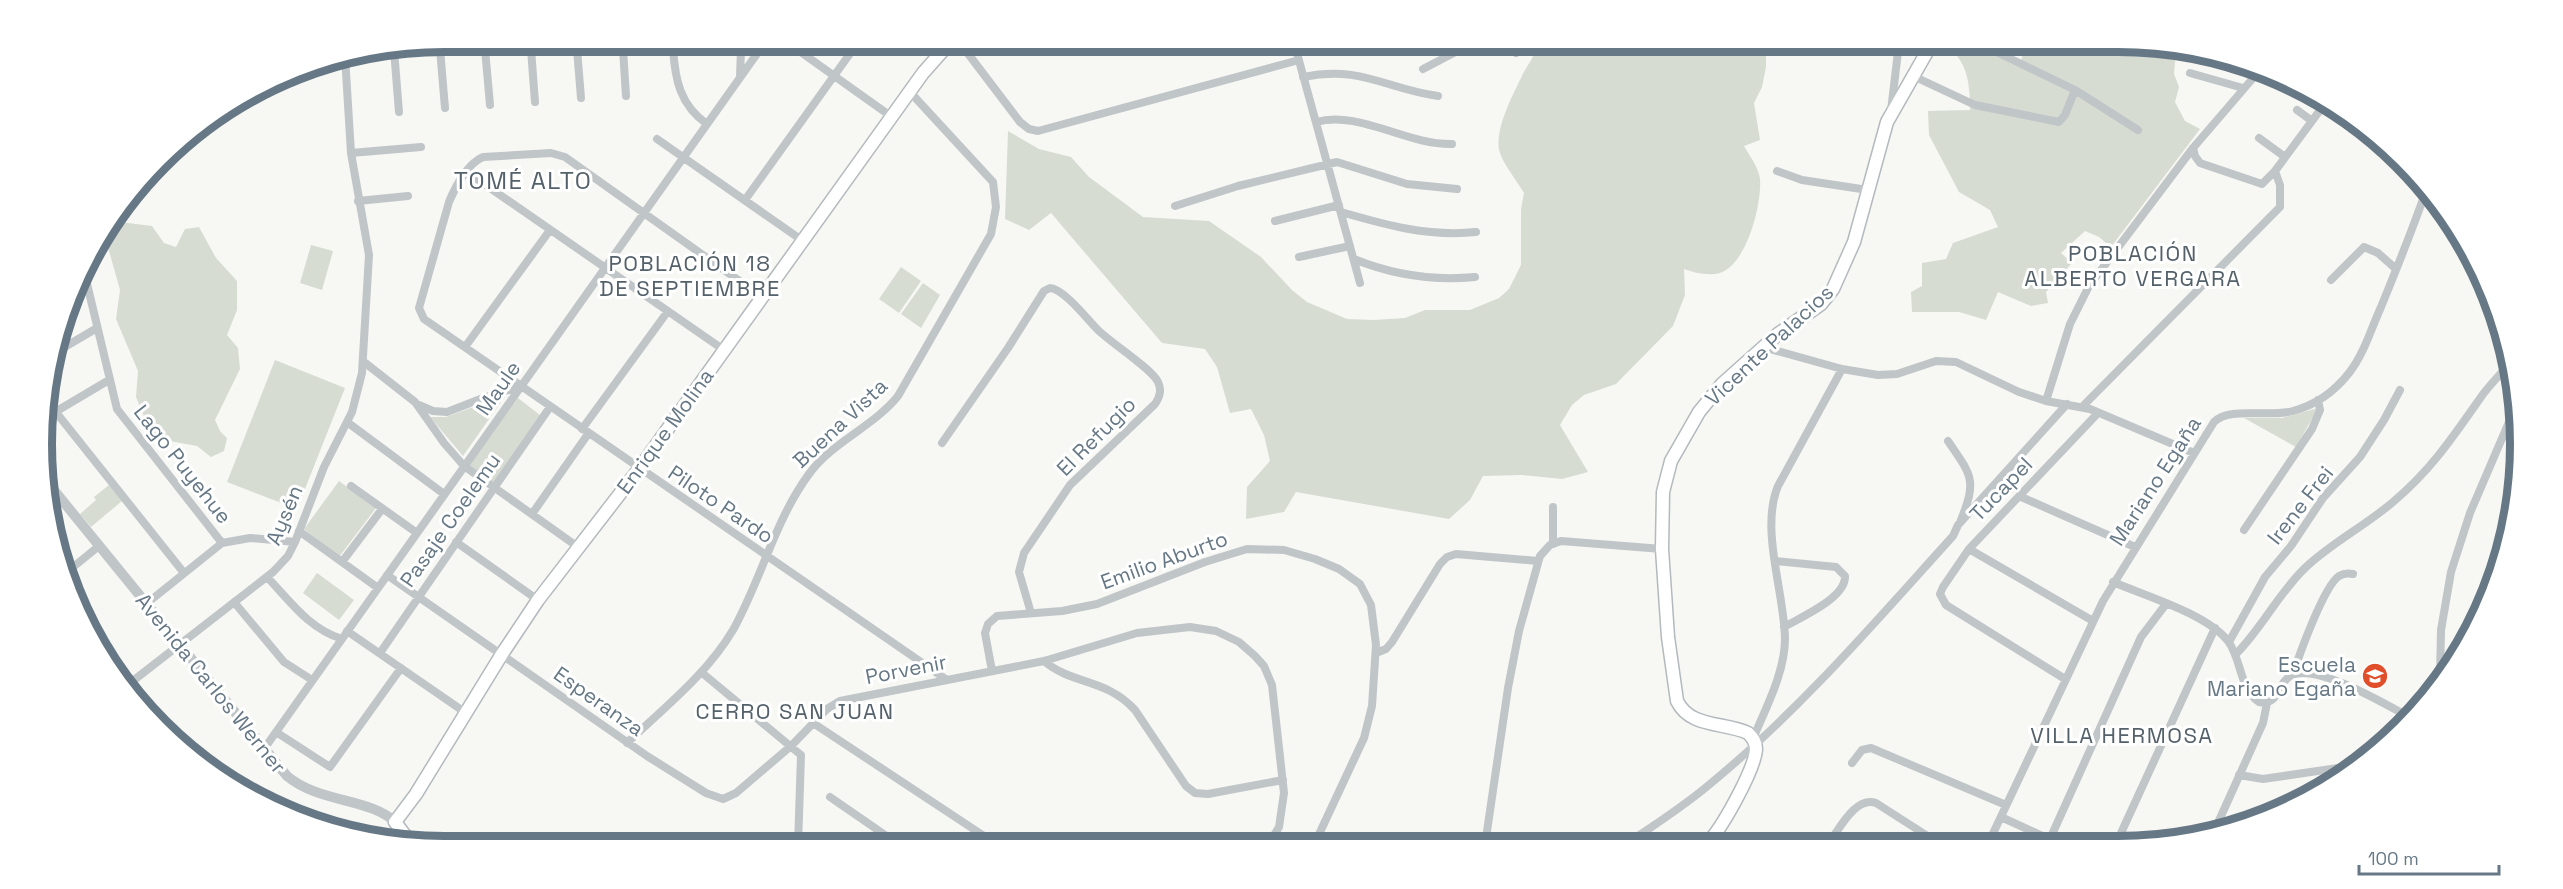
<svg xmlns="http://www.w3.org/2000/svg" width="2563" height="889" viewBox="0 0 2563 889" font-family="'Space Grotesk',sans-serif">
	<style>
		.green { fill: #d7dcd3 }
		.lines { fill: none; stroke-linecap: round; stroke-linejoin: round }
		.secondary-casing { stroke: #b3b9bd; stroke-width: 15 }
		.minor { stroke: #c0c5c8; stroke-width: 8 }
		.tertiary { stroke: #c0c5c8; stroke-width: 10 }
		.secondary { stroke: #fff; stroke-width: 12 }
		.labels { text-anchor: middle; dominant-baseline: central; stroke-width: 6; stroke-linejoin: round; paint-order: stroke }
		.street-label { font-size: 21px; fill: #667885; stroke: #fff }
		.poi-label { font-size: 21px; fill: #667885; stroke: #fff; text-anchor: end }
		.neighbourhood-label { font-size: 22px; letter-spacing: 1.5px; fill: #54616a; stroke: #fff }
		.quarter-label { font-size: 24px; letter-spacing: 1.5px; fill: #54616a; stroke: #fff }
		.rim { fill: none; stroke: #667885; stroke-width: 8 }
	</style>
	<rect width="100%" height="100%" fill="#f7f7f4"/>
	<path class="green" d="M2025 42H2118L2176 50 2174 74 2179 87 2175 102 2185 121 2200 129 2111 247 2099 237 2085 231 2061 253 2072 263 2046 292 2048 303 2031 306 1998 292 1986 320 1959 312H1912L1911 292 1922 286V263L1946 259 1953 243 1998 227 1990 210 1959 192 1929 135 1928 111 1970 110C1970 84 1968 60 1944 44L1977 43 2021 62Z
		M1763 44 1766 46V67L1762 87 1754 103 1760 140 1744 146C1749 155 1759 168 1760 179 1762 204 1747 264 1720 273 1708 276 1695 273 1684 269L1685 295 1673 326 1616 384 1584 395 1572 405 1560 425 1588 472 1562 479 1521 475 1483 476 1470 500 1449 519 1296 492 1284 512 1246 519 1247 487 1270 461 1264 435 1251 409 1230 413 1217 367 1205 349 1162 343 1051 213 1029 230 1005 219 1008 131 1039 149 1071 157 1089 177 1143 217 1209 221 1261 257 1292 290 1307 302 1347 319 1373 320 1405 318 1425 310H1470L1499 298 1509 289 1521 265V209L1524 193C1517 181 1504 165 1500 153 1493 133 1512 96 1521 78 1526 66 1535 57 1537 45Z
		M112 221 152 226 164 243 176 247 185 229 199 227 216 258 237 281V310L227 335 238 348 240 369 215 420 220 431 227 438 224 451 211 457 197 446 153 438 136 397 138 371 116 319 120 290 104 233Z
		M311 245 333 251 322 290 300 283Z
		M901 267 921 281 899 313 879 299Z
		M923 283 940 295 921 328 901 314Z
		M275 360 345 388 297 509 227 482Z
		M506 395 463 456 430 417H446Z
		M518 398 540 415 493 483 468 464Z
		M2318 408 2296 447 2244 418H2282Z
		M339 481 376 508 339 557 304 529Z
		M109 485 122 501 91 527 80 514 96 500 94 497Z
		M317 573 354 600 339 620 303 593Z"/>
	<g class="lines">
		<g class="secondary-casing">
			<path id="secondary" d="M410 842 395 822 416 794 502 654 538 600 639 469 923 73 946 47
				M1705 845C1720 833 1755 769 1756 749 1756 742 1753 738 1748 733 1724 722 1690 728 1677 701L1668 637 1662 549 1663 492 1671 461 1699 412 1722 384 1778 334 1821 304 1833 289 1854 242 1887 122 1932 43"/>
		</g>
		<path class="minor" d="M1978 43 2075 90 2138 130
			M1510 45 1516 53
			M1295 46 1360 283
			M963 47 1020 122 1029 129 1038 131 1299 60
			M1379 47 1383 45
			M673 48C675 80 680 105 707 124
			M795 48 892 117
			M440 49 445 108
			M485 49 490 105
			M531 49 535 102
			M577 49 581 98
			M623 49 626 96
			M394 50 399 112
			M1423 69 1469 45
			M2190 73 2243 88
			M1913 76 1975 105 2059 122 2065 115 2075 90
			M740 77 741 48
			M1303 77C1361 65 1386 89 1438 96
			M2297 110 2312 121
			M1891 111 1899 43
			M1316 122C1359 110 1406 145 1452 144
			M2259 138 2285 157
			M657 139 803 241
			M2193 148 2195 156 2200 163 2262 184 2275 171 2326 102
			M351 153 421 147
			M1777 171 1802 180 1868 190
			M467 172 724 350
			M745 200 854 48
			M358 201 408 196
			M1175 206 1238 186 1337 162 1407 184 1457 189
			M1341 212C1386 225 1428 237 1476 232
			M1275 221 1339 205
			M1299 257 1350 246
			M1354 259C1393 275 1432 281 1475 277
			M83 267 117 409 222 543
			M2331 280 2364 247 2378 253 2396 269
			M762 297 565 157 551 153 483 157C468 163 455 187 449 202L419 308 424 319 947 680
			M465 347 550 230
			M1763 347 1842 369 1878 375 1897 374 1936 361 1956 362 2019 392 2046 401 2090 409 2194 453
			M58 351 97 328
			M364 362 415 402 444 443 464 466 578 547
			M2046 401 2070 324 2089 286 2193 148 2260 70
			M419 405 433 411 447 412 483 398 521 386
			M2082 407 2280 207V185L2275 171
			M55 411 184 573
			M45 418 109 380
			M347 422 444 494
			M582 429 668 311
			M1948 441C1972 476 1977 480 1961 520
			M942 443 1008 348 1044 291 1050 288C1064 289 1087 319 1098 330 1111 343 1152 369 1158 382 1162 390 1160 397 1155 404L1070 485 1024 553 1019 572 1031 613
			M351 486 417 533
			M2019 496 2135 547
			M532 514 588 434
			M2244 530 2312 429 2320 410 2318 400
			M299 531 378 588
			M456 542 538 600
			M1553 544V507
			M1969 549 2093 621
			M1776 561 1836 567 1845 576C1846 598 1801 617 1784 627
			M342 562 382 509
			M67 572 99 546
			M387 575 647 756 706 793 723 799 736 793 791 746 827 709 840 701 1044 661 1137 633 1190 627 1216 631 1239 642 1255 656 1264 666 1272 685 1284 793 1279 827 1268 845
			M267 577C290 601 309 629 342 639
			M2113 582C2146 596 2207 614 2228 641 2242 660 2239 688 2259 702 2280 706 2277 682 2292 675 2318 664 2385 704 2409 717
			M234 602 284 662 312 680
			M146 604 222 543 250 538 295 542
			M347 631 466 713
			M2229 642 2265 577 2291 546 2323 498 2360 457 2384 420 2400 390
			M380 653 550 407
			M1376 653 1386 649 1392 642 1440 564 1447 557 1456 554 1538 561
			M2236 654C2262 628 2278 594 2305 568 2331 543 2365 526 2393 502 2431 470 2453 437 2481 397 2490 384 2502 374 2510 361
			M1044 661C1072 685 1106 678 1135 710L1186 786 1195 793 1208 794 1283 780
			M992 671 985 633 988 624 997 616 1062 611 1097 604 1205 562 1247 549 1284 550 1315 559 1339 569 1360 584 1371 605 1376 645 1372 706 1364 738 1314 845
			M701 672 801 755 798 846
			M2293 675C2299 655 2324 586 2339 576 2344 573 2348 573 2353 574
			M2065 679 1946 605 1940 594 1943 587 1969 549 2098 413
			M2440 679 2441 630 2451 572 2470 513 2518 401
			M125 687 273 572 288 556 295 542 324 467 352 412 362 373 369 255 351 153 345 56
			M813 723 987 838
			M276 732 330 767 401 668
			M1753 739C1766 707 1785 673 1785 638 1784 591 1760 529 1778 486L1842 369
			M627 743C664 708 707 674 733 630 761 580 775 520 809 474 832 442 873 427 898 396L991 234 996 207 993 182 910 92
			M264 749 761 48
			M1852 763 1862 750 1871 748 2006 805
			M2239 775 2263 779 2338 768
			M830 797 901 846
			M2001 817 2060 844
			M2217 825 2263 723 2267 703
			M2050 839 2141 637 2166 604
			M1828 844C1839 830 1855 796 1876 803L1940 844
			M1988 844 2103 601 2214 422C2229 406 2269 418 2293 411 2315 405 2335 391 2349 373 2364 354 2371 329 2381 307 2397 268 2413 228 2427 188
			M2116 844 2215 628
			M1485 845 1508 688 1519 631 1540 556 1550 545 1561 541 1662 549
			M1625 845C1654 825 1683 807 1710 784 1800 710 1875 622 1953 536L1958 525 2067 404"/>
		<path class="tertiary" d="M44 478 287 776C319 803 370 798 395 822"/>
		<use href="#secondary" class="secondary"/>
	</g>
	<defs>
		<g id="school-disc" transform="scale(1.35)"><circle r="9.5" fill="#e14f2a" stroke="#fff"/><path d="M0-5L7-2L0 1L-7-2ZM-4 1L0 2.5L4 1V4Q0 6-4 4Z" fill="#fff"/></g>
	</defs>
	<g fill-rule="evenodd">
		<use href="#school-disc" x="2375" y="676"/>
	</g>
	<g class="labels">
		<g class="street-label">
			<text transform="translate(1769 345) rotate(-43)">Vicente Palacios</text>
			<text transform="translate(498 388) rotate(-55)">Maule</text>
			<text transform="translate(840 423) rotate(-43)">Buena Vista</text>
			<text transform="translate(665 431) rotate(-54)">Enrique Molina</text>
			<text transform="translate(1096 436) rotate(-45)">El Refugio</text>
			<text transform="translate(183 464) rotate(52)">Lago Puyehue</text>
			<text transform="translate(2155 481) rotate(-57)">Mariano Egaña</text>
			<text transform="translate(2001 489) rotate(-46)">Tucapel</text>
			<text transform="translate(721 504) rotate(34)">Piloto Pardo</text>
			<text transform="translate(2300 505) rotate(-52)">Irene Frei</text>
			<text transform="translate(284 515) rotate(-67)">Aysén</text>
			<text transform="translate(450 520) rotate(-55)">Pasaje Coelemu</text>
			<text transform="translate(1164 560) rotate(-20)">Emilio Aburto</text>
			<text transform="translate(906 669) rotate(-11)">Porvenir</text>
			<text transform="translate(211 683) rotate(51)">Avenida Carlos Werner</text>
			<text transform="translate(599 701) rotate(35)">Esperanza</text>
		</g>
		<g class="poi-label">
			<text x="2356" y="664">Escuela<tspan x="2356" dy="24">Mariano Egaña</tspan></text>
		</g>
		<g class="neighbourhood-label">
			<text x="2133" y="253">POBLACIÓN<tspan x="2133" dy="25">ALBERTO VERGARA</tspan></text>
			<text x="690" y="263">POBLACIÓN 18<tspan x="690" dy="25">DE SEPTIEMBRE</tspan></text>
			<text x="795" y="711">CERRO SAN JUAN</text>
			<text x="2122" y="735">VILLA HERMOSA</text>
		</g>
		<g class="quarter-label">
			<text x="523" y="180">TOMÉ ALTO</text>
		</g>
	</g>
	<path d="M0 0H2563V889H0ZM444 52H2118A392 392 0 0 1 2510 444V444A392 392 0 0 1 2118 836H444A392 392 0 0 1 52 444V444A392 392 0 0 1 444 52Z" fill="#fff" fill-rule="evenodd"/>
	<path class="rim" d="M444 52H2118A392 392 0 0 1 2510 444V444A392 392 0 0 1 2118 836H444A392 392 0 0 1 52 444V444A392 392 0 0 1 444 52Z"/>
	<path d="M2359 865v9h140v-9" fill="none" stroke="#667885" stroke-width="3"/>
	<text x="2368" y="865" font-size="18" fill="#667885" stroke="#ffffff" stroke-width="4.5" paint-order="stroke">100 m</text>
</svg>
